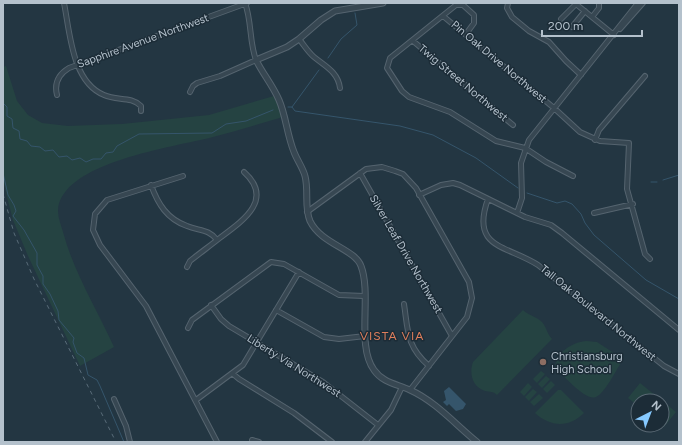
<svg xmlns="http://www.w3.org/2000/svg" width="682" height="445" viewBox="0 0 682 445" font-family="Figtree,sans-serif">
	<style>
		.green { fill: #254342 }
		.water { fill: #35556b }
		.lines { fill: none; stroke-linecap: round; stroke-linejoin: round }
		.stream { stroke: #35556b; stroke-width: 1 }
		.minor-casing { stroke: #55646f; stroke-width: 6 }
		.tertiary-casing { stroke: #55646f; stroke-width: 7 }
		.minor { stroke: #374752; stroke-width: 4 }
		.tertiary { stroke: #374752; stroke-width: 5 }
		.rail { stroke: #596c79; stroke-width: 1; stroke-dasharray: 4 4; stroke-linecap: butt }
		.education-dot { fill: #8d6e63; stroke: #1c2c37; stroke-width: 1.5 }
		.labels { text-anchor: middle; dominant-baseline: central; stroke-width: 3; stroke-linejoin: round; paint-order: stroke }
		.street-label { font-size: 11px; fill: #b4c1cc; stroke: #1c2c37 }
		.poi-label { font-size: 11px; fill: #b4c1cc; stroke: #1c2c37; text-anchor: start }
		.neighbourhood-label { font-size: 12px; letter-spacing: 1px; fill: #e07f5c; stroke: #1c2c37 }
	</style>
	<rect width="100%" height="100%" fill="#233642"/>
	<path class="green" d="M6 66 17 101 28 115 42 123 68 126 122 124 209 115 274 96 283 117C259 124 236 131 213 137 175 147 60 162 58 211 58 218 61 225 63 232 74 273 97 309 114 347L80 366 28 256 13 220 8 201 3 179V67Z
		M523 310C529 316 536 316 542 322 547 328 547 334 552 339L497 395C493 391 490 392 485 391 472 387 469 373 473 362Z
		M586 341 597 342 623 359C617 369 605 393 596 397 586 402 562 374 555 367 558 352 570 343 586 341Z
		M541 371 545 374 537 383 533 379Z
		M546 376 550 379 542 388 538 384Z
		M551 381 555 385 547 393 543 389Z
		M528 383 532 387 524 396 520 392Z
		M640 383 676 412 664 427 662 425V401H638V406L628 398Z
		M533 389 537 392 529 401 525 397Z
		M558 390H561L584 413C569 428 550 427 535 413Z
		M539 394 543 398 534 406 530 402Z"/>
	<path class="water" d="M449 387 466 404 463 409 456 411 449 404 447 406 443 402 446 400 444 391Z"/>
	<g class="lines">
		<path class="stream" d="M328 58 341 39 357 25 355 13
			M3 103 7 107V116L12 119 13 128 19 131 20 139 27 141 31 146 40 147 45 151 53 150 59 157 67 156 72 160 80 158 86 162 93 159H101L106 153 113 152 117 146 139 134 212 133 226 124 246 121 273 110
			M288 107H292L295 111 400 126 433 135 476 158 518 188
			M292 107 319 70
			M3 173 8 195 14 205 16 211 13 216 24 230 37 253V265L43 276V284L50 294 58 311 59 320 74 338 73 342 77 353 84 358 88 375 97 380 100 386 124 442
			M663 180 679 175
			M651 182H657
			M527 193 557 203 565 201 572 204 581 214 585 223 594 235 646 280 679 299"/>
		<g class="minor-casing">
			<path id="minor" d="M64 3C70 33 72 82 104 95 117 101 131 96 141 106V111
				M508 3 507 8 512 17 529 31 549 42 566 61 581 75
				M443 16 554 108 580 132 600 141 629 143 627 189 645 254 650 259
				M592 17 599 8V3
				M561 19 576 4 614 35
				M572 27 585 11
				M620 29 643 3
				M466 34 474 23V15L463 5H456L390 58 387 68 402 91 409 97 450 112 496 141 525 148 546 162 573 176
				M299 39C304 45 308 52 314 57 325 66 338 72 340 88
				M413 41 513 125
				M190 92 193 86 197 83 220 76 256 60C249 41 252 22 245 3
				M57 95C54 83 59 74 69 68L247 3
				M595 140 599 130 645 76
				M360 173 452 336
				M183 176 107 200 95 214 93 230 100 245 146 306 217 442
				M151 185C158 204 167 219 187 226 199 231 209 229 217 240
				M419 195 441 185 453 183 460 185 525 217 551 225 562 233 679 330
				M488 199C470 249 507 245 538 265L664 366 679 374
				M307 212 366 169 382 167 395 171 403 174 416 188 469 282 472 298 467 317 410 390
				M517 213 522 198 521 163 529 140 638 3
				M594 213 633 204
				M187 267 190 261C200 253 211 245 221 237 244 220 274 199 244 172
				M404 304C408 330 406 346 429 366
				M211 305 221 319 229 326 323 382 378 425
				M276 310 324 337 339 339 365 336
				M188 328 192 320 271 262 284 264 339 295 364 296
				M233 374 239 379 294 413 332 442
				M114 399 126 426 130 442
				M196 400 243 365 299 272
				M252 440 259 442
				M365 442 391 410 402 387"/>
		</g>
		<g class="tertiary-casing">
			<path id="tertiary" d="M383 3 335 11 321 20 299 39 287 47 256 60C263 74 273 86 279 100 286 116 287 135 294 152 297 160 303 168 305 176 309 191 304 207 310 221 321 244 355 249 361 266 372 295 356 346 374 370 383 383 397 384 410 390 435 401 456 425 477 442"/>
		</g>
		<use href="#minor" class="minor"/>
		<use href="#tertiary" class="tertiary"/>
		<path class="rail" d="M3 194 14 233 34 279 116 442"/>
	</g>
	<circle class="education-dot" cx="543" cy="362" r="4"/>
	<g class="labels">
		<g class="street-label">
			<text transform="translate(143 41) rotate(-20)">Sapphire Avenue Northwest</text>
			<text transform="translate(499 62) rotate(40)">Pin Oak Drive Northwest</text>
			<text transform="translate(463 83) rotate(40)">Twig Street Northwest</text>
			<text transform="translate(406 254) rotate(60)">Silver Leaf Drive Northwest</text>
			<text transform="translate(598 313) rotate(39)">Tall Oak Boulevard Northwest</text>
			<text transform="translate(294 366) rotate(32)">Liberty Via Northwest</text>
		</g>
		<g class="poi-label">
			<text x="551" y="356">Christiansburg<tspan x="551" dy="13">High School</tspan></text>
		</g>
		<g class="neighbourhood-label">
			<text x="392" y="336">VISTA VIA</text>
		</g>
	</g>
	<rect width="682" height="445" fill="none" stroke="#b4c1cc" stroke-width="8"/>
	<g transform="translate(650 413) rotate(42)"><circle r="19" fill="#1c2c37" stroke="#596873"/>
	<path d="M0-3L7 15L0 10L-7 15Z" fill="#86c9ff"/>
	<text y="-6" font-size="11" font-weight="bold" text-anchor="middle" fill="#b4c1cc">N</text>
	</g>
	<path d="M542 30v6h100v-6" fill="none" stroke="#b4c1cc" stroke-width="2"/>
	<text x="548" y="30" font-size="12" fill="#b4c1cc" stroke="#1c2c37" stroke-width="3" paint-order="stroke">200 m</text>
</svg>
